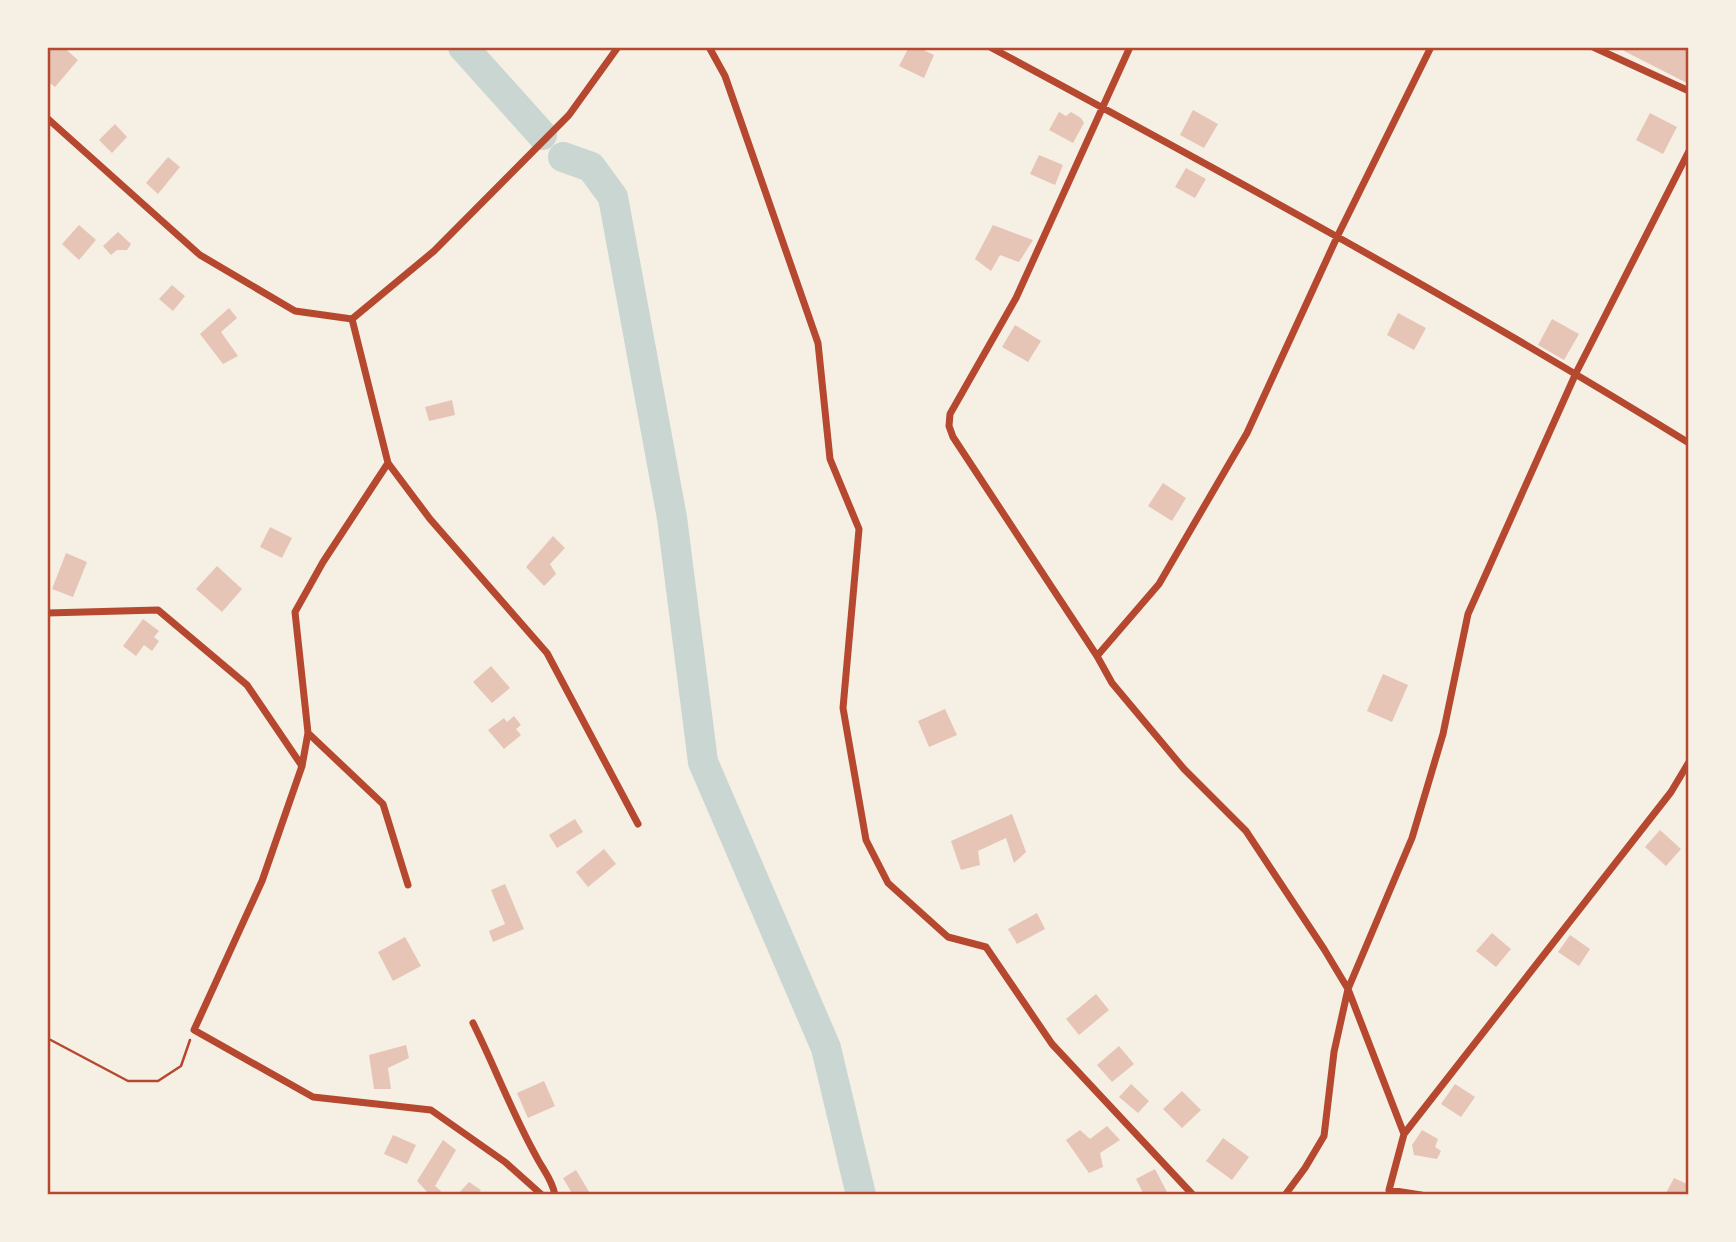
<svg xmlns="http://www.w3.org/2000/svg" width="1736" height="1242" viewBox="0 0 1736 1242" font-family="Literata,serif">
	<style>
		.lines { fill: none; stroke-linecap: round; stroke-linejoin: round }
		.river { stroke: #c9d6d2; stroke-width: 30 }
		.building { fill: #e6c5b7 }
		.path { stroke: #b5482f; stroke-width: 2.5 }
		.minor { stroke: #b5482f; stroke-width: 7 }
		.neatline { fill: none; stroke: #b5482f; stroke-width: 2.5 }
	</style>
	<rect width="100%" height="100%" fill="#f6efe4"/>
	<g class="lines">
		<path class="river" d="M463 47 542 135
			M563 157 591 167 613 197 672 518 703 762 826 1048 861 1195"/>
	</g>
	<path class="building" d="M50 47H63L78 60 55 87 47 81V50Z
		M909 47H917L934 55 924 78 899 66Z
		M1626 47H1689V80L1685 82 1624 51Z
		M1193 110 1218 124 1204 148 1180 135Z
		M1059 112 1066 116 1071 112 1081 118 1084 123 1073 143 1049 130Z
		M1650 113 1677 127 1663 154 1636 140Z
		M115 124 127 137 112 153 99 140Z
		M1039 155 1063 165 1055 185 1030 174Z
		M168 157 180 167 158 194 146 183Z
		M1186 168 1206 179 1195 198 1175 187Z
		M79 225 96 240 79 260 62 244Z
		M993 225 1033 240 1019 262 1000 255 991 271 975 259Z
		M118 232 131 244 127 250H117L111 255 103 246Z
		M172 285 185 296 173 311 159 299Z
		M229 308 237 318 221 332 238 356 223 364 200 334Z
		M1398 313 1426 328 1414 350 1387 335Z
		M1552 319 1579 334 1564 360 1538 345Z
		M1015 325 1041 341 1028 362 1002 347Z
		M452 400 455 415 429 421 425 407Z
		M1163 483 1186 498 1172 521 1148 506Z
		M270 527 292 538 282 558 260 547Z
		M553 536 565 548 550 564 556 574 544 586 526 567Z
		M66 553 87 562 73 597 52 589Z
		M217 566 242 589 222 612 196 589Z
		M143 619 159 631 154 637 159 641 152 651 144 645 136 656 123 646Z
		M491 666 510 688 492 703 473 682Z
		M1383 674 1408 685 1392 722 1367 711Z
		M945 709 957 735 929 747 918 721Z
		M514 716 521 725 516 729 521 735 504 749 488 730 504 718 507 722Z
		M1012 814 1026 852 1014 863 1006 838 978 851 980 865 961 870 951 841Z
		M575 819 583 832 557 848 549 835Z
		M1660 830 1681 849 1666 866 1645 847Z
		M604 849 616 864 588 887 576 872Z
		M505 884 524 929 493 942 489 931 505 924 491 890Z
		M1037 913 1045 929 1017 944 1008 929Z
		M1492 933 1511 949 1496 967 1476 951Z
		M1570 935 1590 949 1579 966 1558 952Z
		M405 937 421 966 393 981 378 952Z
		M1096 994 1109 1010 1079 1035 1066 1019Z
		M406 1045 409 1058 388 1068 391 1089H374L369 1055Z
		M1119 1046 1134 1064 1112 1082 1097 1065Z
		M544 1081 555 1106 528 1118 517 1093Z
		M1131 1084 1149 1101 1138 1113 1119 1097Z
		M1455 1084 1475 1097 1461 1117 1441 1104Z
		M1182 1091 1201 1110 1182 1128 1163 1109Z
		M1107 1126 1120 1140 1100 1153 1103 1167 1089 1173 1066 1140 1080 1130 1090 1139Z
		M1422 1130 1438 1139 1435 1147 1441 1151 1437 1159 1414 1155 1412 1145Z
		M393 1135 416 1145 407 1164 384 1154Z
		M1223 1138 1249 1157 1232 1180 1206 1161Z
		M443 1140 456 1150 435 1186 441 1191 436 1195H430L417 1181Z
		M1155 1169 1168 1194 1167 1195H1144L1136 1179Z
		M576 1170 591 1195H573L563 1178Z
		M1674 1178 1689 1185V1195H1665Z
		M469 1182 481 1190 477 1195H457Z"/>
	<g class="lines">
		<path class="path" d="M47 1038 128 1081H158L181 1066 190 1040"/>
		<path class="minor" d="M709 47 725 76 818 343 830 459 859 529 843 708 866 840 888 883 948 937 986 947 1052 1044 1193 1195
			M990 47C1226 174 1461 302 1689 443
			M1130 47 1016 298 950 414 949 426 953 437 1097 656 1112 683 1184 769 1246 831 1324 949 1348 989 1404 1134
			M1593 47 1689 91
			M47 118 200 255 295 311 352 319 388 463 430 519 547 653 638 824
			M352 319 434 251 569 115 618 47
			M388 463 323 562 295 612 308 733 302 766 262 881 194 1030 313 1097 431 1110 505 1162 542 1195
			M47 613 158 610 247 685 302 766
			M1097 656 1159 584 1247 433 1338 235 1431 47
			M308 733 383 804 408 885
			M473 1023C495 1067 512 1113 536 1156 543 1170 552 1179 555 1195
			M1285 1195 1305 1168 1324 1136 1334 1052 1348 989 1412 838 1443 734 1468 614 1576 373 1689 151
			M1421 1195 1389 1190 1404 1134 1671 792 1689 762"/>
	</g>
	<rect width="1736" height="1242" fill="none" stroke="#f6efe4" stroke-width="98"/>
	<rect x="49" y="49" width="1638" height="1144" class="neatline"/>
</svg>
